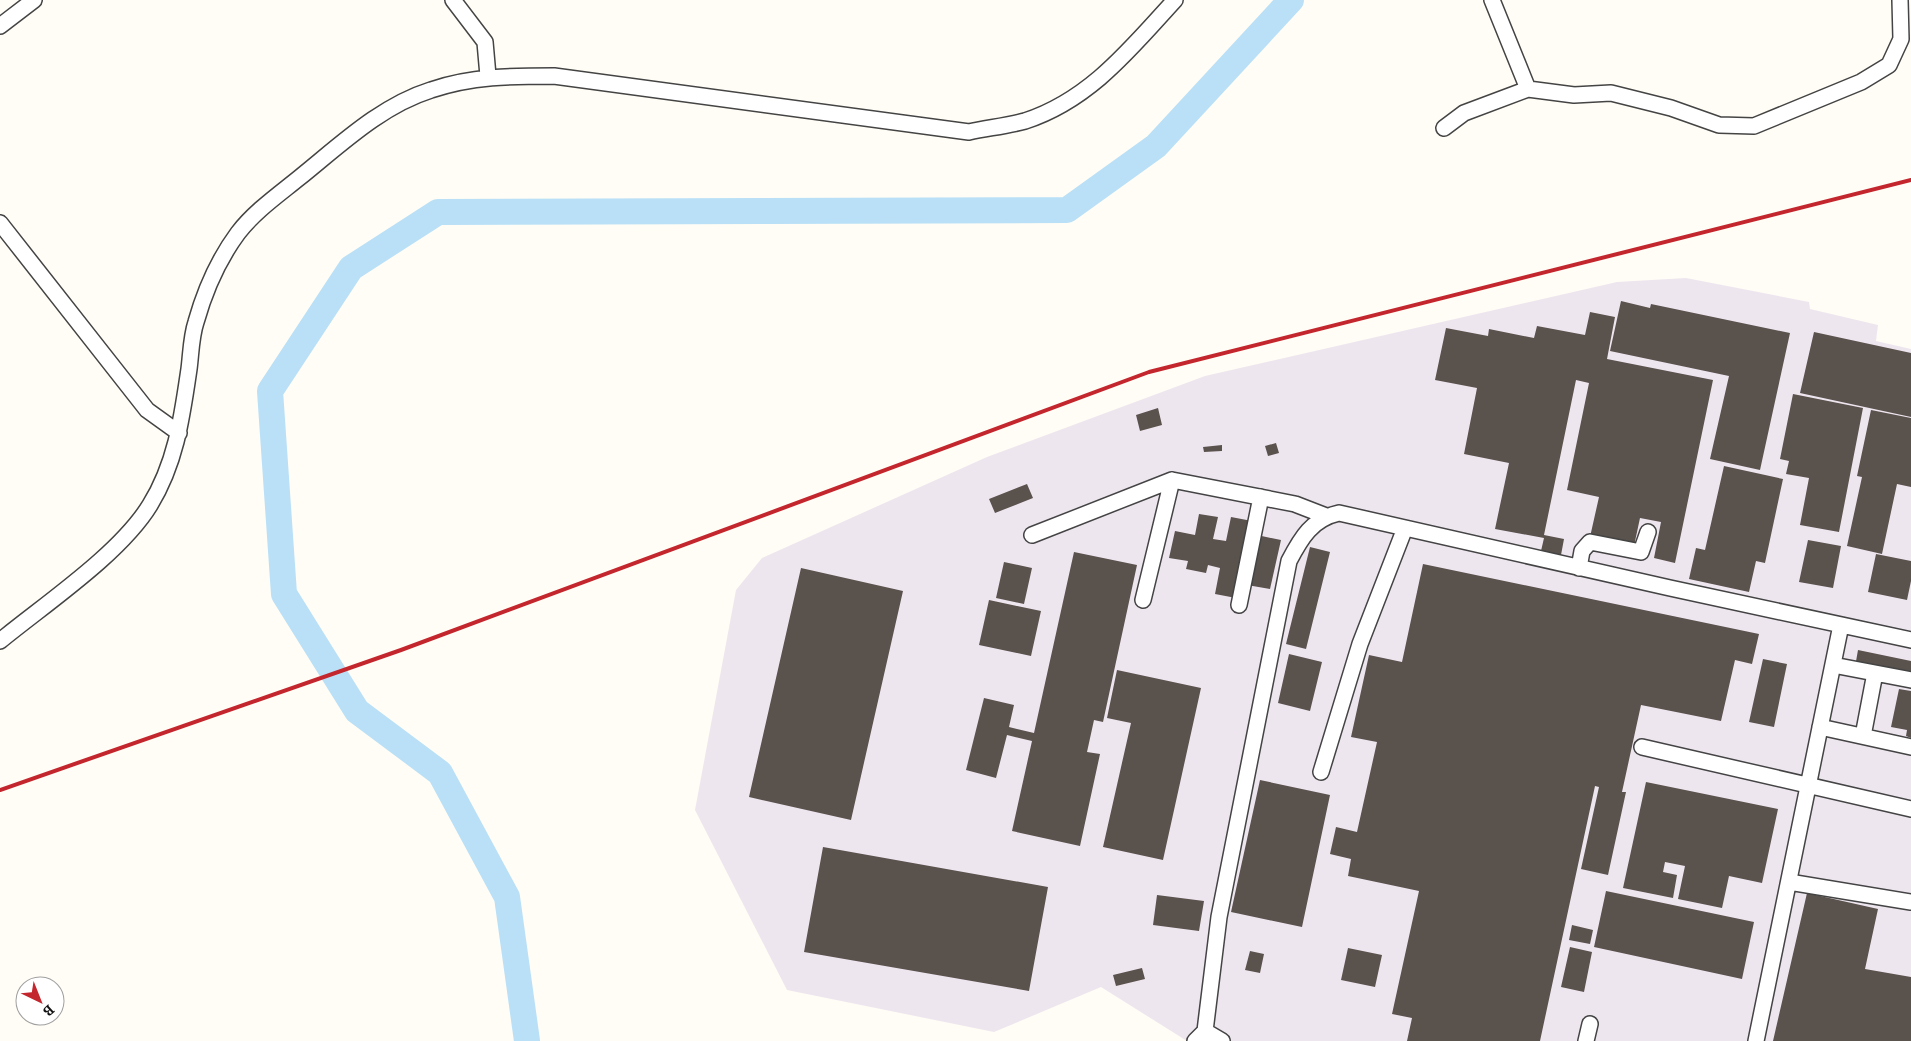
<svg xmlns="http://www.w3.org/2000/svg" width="1911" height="1041" viewBox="0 0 1911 1041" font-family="Lora,serif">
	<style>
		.industrial { fill: #eee6ef }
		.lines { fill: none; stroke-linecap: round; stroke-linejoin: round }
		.river { stroke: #b9e0f7; stroke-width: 26 }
		.building { fill: #5a524d }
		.minor-casing { stroke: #444; stroke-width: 18 }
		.minor { stroke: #fff; stroke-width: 15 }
		.rail { stroke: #c4262e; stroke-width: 4 }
	</style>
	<rect width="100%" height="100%" fill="#fffdf5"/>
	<path class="industrial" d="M1686 278 1809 302 1810 309 1878 325 1876 341 1911 349V1041H1187L1101 987 994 1032 787 990 695 810 736 590 762 558 987 457 1205 376 1617 282Z"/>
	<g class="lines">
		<path class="river" d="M527 1041 507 897 440 773 357 711 284 594 270 391 351 268 438 212 1067 210 1156 146 1291 0"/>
	</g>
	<path class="building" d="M1621 301 1650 308 1651 304 1790 333 1760 470 1710 459 1729 376 1610 351Z
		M1590 312 1615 317 1607 359 1713 380 1675 563 1654 558 1661 522 1640 518 1634 546 1590 537 1599 497 1567 490 1589 383 1576 380 1544 535 1564 539 1561 555 1541 551 1544 538 1495 529 1509 463 1464 454 1477 388 1435 380 1446 328 1488 336 1489 329 1534 338 1537 326 1585 335Z
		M1814 332 1911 353V417L1800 393Z
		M1793 394 1863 408 1839 532 1800 525 1809 478 1786 474 1789 461 1780 459Z
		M1158 408 1162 425 1140 431 1136 415Z
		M1871 410 1911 418V487L1897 484 1882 554 1847 546 1862 477 1857 476Z
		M1276 443 1279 453 1268 456 1265 446Z
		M1222 445V451L1204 452 1203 447Z
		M1724 466 1783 479 1765 563 1756 561 1749 592 1689 579 1696 548 1705 550Z
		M1027 484 1033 498 995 513 989 499Z
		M1199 514 1218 517 1213 539 1226 541 1231 517 1252 521 1236 598 1215 594 1220 568 1208 565 1206 573 1186 569 1188 561 1169 558 1175 531 1195 535Z
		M1257 535 1281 540 1270 589 1247 585Z
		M1808 540 1841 546 1833 588 1799 582Z
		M1310 547 1330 552 1306 649 1286 644Z
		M1074 552 1137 565 1103 722 1094 720 1087 752 1100 754 1080 846 1012 831 1032 741 1007 735 996 778 966 770 984 698 1014 705 1009 727 1034 733Z
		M1876 554 1911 561V581L1907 600 1868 592Z
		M1004 562 1032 568 1024 604 996 598Z
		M1423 564 1759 634 1752 664 1735 660 1721 721 1641 705 1622 792H1626L1608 875 1581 869 1599 787 1595 786 1540 1041H1407L1412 1018 1392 1014 1419 891 1348 876 1351 859 1330 854 1336 827 1357 832 1377 742 1351 737 1369 655 1402 662Z
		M801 568 903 591 851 820 749 797Z
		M989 600 1041 611 1031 656 979 645Z
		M1858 650 1911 661V677L1855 667Z
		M1289 654 1322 662 1310 711 1278 703Z
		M1763 659 1787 664 1774 727 1749 722Z
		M1117 670 1201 688 1163 860 1103 847 1131 723 1107 718Z
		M1899 689 1911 691V738L1906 736 1907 730 1891 727Z
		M1260 780 1330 795 1302 927 1231 912Z
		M1646 782 1778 809 1762 883 1729 876 1722 908 1678 899 1685 866 1665 862 1663 872 1677 875 1673 898 1623 888Z
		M823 847 1048 887 1029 991 804 952Z
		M1606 891 1754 922 1742 979 1594 947Z
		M1807 893 1878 909 1865 969 1911 977V1041H1773Z
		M1157 895 1204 901 1199 931 1153 925Z
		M1572 925 1593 930 1590 944 1569 940Z
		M1570 947 1592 952 1584 992 1561 987Z
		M1348 948 1382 955 1375 987 1341 980Z
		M1250 951 1264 954 1260 973 1245 970Z
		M1142 968 1145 979 1116 986 1113 975Z"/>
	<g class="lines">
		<g class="minor-casing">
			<path id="minor" d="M453 0 485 42 488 76
				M1492 0 1528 89
				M0 26 34 0
				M1444 128 1464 113 1528 89 1574 95 1611 93 1671 108 1719 125 1754 126 1861 82 1889 65 1901 39 1900 0
				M0 223 147 410 179 433
				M1032 535 1172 480 1295 504 1326 516
				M1579 568 1582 551 1590 542 1641 552 1648 532
				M1143 600 1172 480
				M1239 605 1261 497
				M0 641C45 604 120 554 150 505 176 463 182 417 189 369 191 354 191 337 196 322 205 290 218 260 238 233 254 212 278 195 299 178 339 146 380 106 431 90 472 76 511 76 554 76L969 132C987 128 1007 126 1025 121 1090 100 1131 48 1175 0
				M1833 665 1911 680
				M1820 727 1911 747
				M1863 736 1875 673
				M1642 747 1911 809
				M1321 772 1360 644 1405 528
				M1789 882 1911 902
				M1205 1031 1222 1041
				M1195 1041 1205 1031 1219 917 1289 561C1301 538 1312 519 1339 513L1670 588 1911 640
				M1586 1041 1590 1024
				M1756 1041 1841 625"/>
		</g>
		<use href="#minor" class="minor"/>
		<path class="rail" d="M0 790 401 650 1149 372 1911 180"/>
	</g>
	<g transform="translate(40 1001) rotate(137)"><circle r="24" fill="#ffffff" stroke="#a0a0a0"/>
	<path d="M0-4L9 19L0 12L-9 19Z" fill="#c4262e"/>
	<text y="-8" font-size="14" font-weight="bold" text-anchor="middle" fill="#111111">B</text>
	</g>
</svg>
